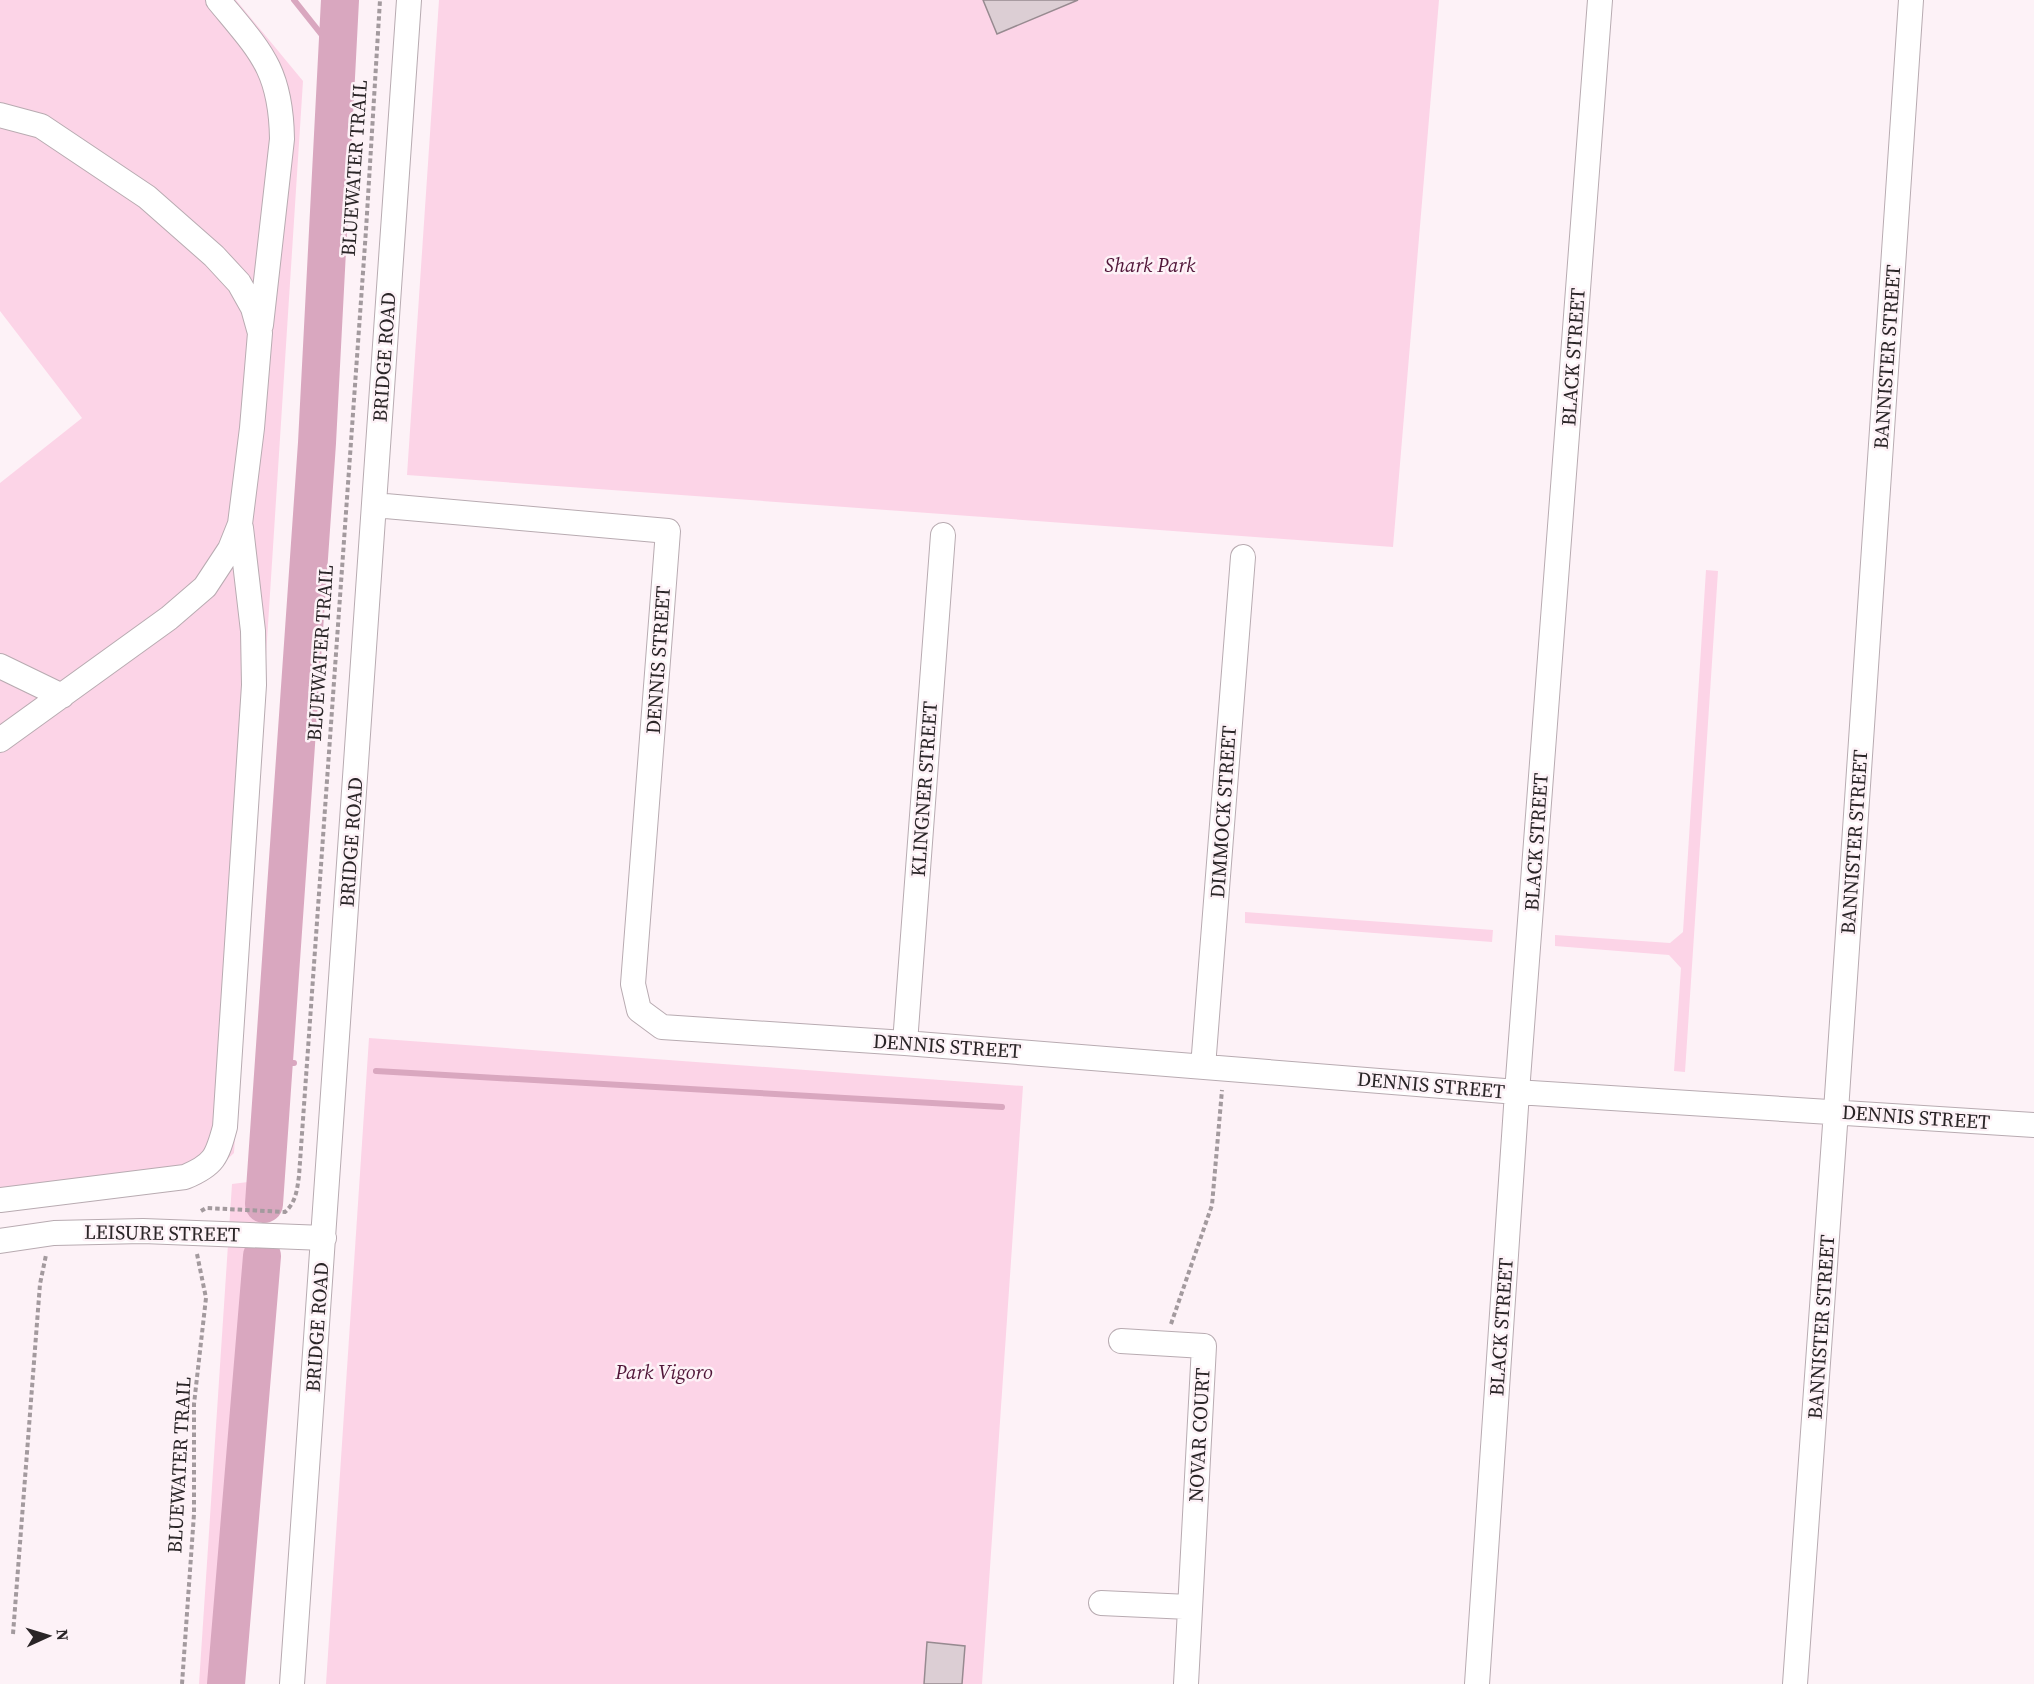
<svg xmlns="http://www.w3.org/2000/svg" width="2034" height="1684" viewBox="0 0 2034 1684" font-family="'Source Serif 4',serif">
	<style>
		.green { fill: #fcd4e7 }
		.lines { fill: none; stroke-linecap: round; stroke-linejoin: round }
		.stream { stroke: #d9a7bf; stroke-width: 6 }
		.river { stroke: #d9a7bf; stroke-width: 38 }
		.building { fill: #dcced4; stroke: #978a90; stroke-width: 1.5 }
		.minor-casing { stroke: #b8abb1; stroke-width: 26 }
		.path { stroke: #a39a9e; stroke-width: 4; stroke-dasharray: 4.5 3; stroke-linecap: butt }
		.minor { stroke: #fff; stroke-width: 24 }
		.labels { text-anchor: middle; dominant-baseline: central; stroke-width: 5; stroke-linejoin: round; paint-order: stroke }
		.street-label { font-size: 20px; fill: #2a2527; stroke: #fdf2f7 }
		.park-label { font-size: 20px; font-style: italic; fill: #501538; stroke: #fdf2f7 }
	</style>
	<rect width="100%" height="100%" fill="#fdf2f7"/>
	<path class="green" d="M0 0H236L303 81 234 1153 201 1184 0 1210V483L82 418 0 311Z
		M439 0H1439L1393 547 407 475Z
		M1706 570 1718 571 1685 1072 1674 1071 1681 968 1669 955 1555 946V935L1670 943 1683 932Z
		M1245 912 1493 930 1492 942 1245 923Z
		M369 1038 1023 1086 982 1684H326Z
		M263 1180 231 1684H199L232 1184Z"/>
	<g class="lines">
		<path class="stream" d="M294 0 337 54
			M273 1063H294
			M376 1071 1002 1107"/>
		<path class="river" d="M264 1204 317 443 340 0
			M226 1684 262 1256"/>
	</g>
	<path class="building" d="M983 0H1078L997 34Z
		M927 1642 965 1646 962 1684H924Z"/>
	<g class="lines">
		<g class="minor-casing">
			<path id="minor" d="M218 0C260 51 281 69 282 139L261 325
				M0 115 41 126 147 197 214 256 239 283 253 308 260 333 252 428 240 524 230 549 205 587 169 618 0 740
				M374 505 668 531 633 984 639 1010 662 1027 905 1043 1517 1092 2034 1125
				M0 666 62 696
				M905 1043 943 535
				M1203 1067 1243 557
				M0 1200 185 1177C214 1165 217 1157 225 1127L254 685 253 631 241 528
				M0 1241 54 1233 143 1231 324 1238
				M1121 1341 1204 1346 1186 1684
				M1101 1603 1189 1607
				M292 1684 409 0
				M1477 1684 1517 1092 1600 0
				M1795 1684 1836 1111 1911 0"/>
		</g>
		<path class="path" d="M201 1211 206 1208 285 1212C296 1202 297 1190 299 1176L366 230 380 0
			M1171 1324 1212 1205 1222 1090
			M13 1634 40 1284 46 1255
			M182 1684 194 1514V1404L206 1298 197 1254"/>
		<use href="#minor" class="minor"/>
	</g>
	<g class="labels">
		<g class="street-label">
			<text transform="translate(354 168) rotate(-86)">BLUEWATER TRAIL</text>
			<text transform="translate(384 357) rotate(-86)">BRIDGE ROAD</text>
			<text transform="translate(1573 357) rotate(-86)">BLACK STREET</text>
			<text transform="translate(1887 357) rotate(-86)">BANNISTER STREET</text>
			<text transform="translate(320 653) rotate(-86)">BLUEWATER TRAIL</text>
			<text transform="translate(658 660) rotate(-86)">DENNIS STREET</text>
			<text transform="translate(924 789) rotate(-86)">KLINGNER STREET</text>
			<text transform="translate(1223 812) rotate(-86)">DIMMOCK STREET</text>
			<text transform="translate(351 842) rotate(-86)">BRIDGE ROAD</text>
			<text transform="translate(1536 842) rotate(-86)">BLACK STREET</text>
			<text transform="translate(1854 842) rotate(-86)">BANNISTER STREET</text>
			<text transform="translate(947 1046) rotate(4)">DENNIS STREET</text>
			<text transform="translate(1431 1085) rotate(5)">DENNIS STREET</text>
			<text transform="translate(1916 1117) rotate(4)">DENNIS STREET</text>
			<text transform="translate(162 1233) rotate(1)">LEISURE STREET</text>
			<text transform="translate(317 1327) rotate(-86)">BRIDGE ROAD</text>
			<text transform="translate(1501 1327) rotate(-86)">BLACK STREET</text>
			<text transform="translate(1821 1327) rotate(-86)">BANNISTER STREET</text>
			<text transform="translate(1199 1435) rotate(-87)">NOVAR COURT</text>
			<text transform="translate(179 1465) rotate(-87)">BLUEWATER TRAIL</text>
		</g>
		<g class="park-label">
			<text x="1150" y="265">Shark Park</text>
			<text x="664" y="1372">Park Vigoro</text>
		</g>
	</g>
	<g transform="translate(48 1636) rotate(86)" stroke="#fdf2f7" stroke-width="4.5" paint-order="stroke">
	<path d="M0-4.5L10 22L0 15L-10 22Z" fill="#2a2527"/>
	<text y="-9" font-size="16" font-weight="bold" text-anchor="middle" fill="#2a2527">N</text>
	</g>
</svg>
